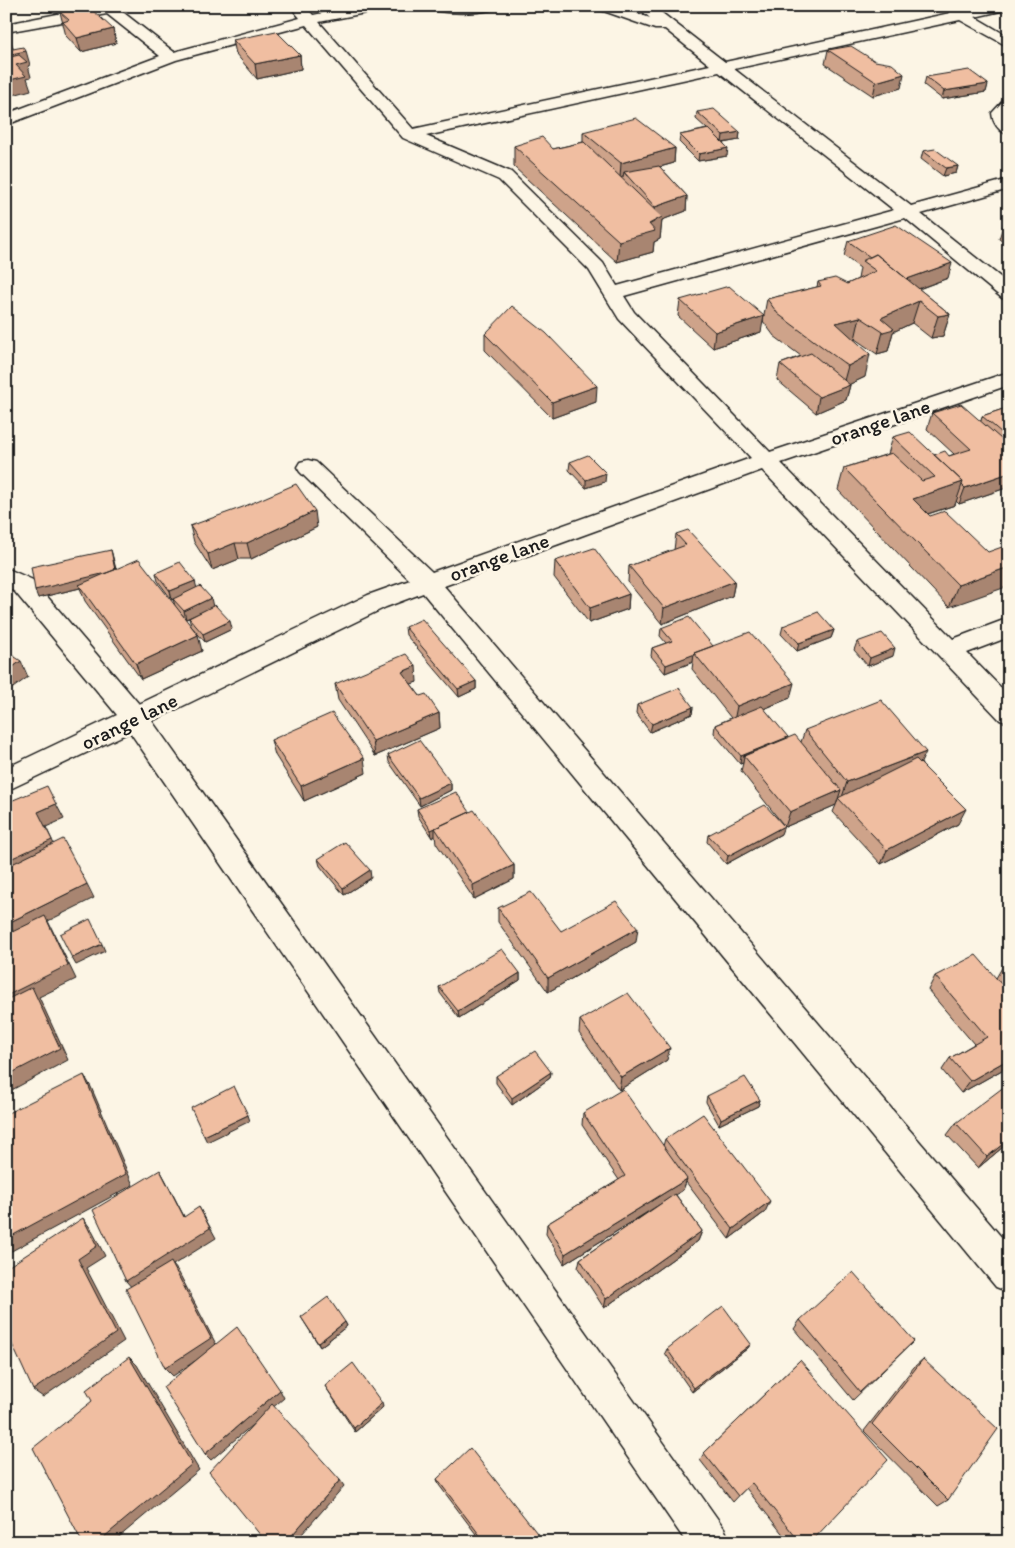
<svg xmlns="http://www.w3.org/2000/svg" width="1015" height="1548" viewBox="0 0 1015 1548" font-family="Itim,sans-serif">
	<style>
		.lines { fill: none; stroke-linecap: round; stroke-linejoin: round }
		.minor-casing { stroke: #1c1c1c; stroke-width: 3 }
		.minor { fill: #fcf5e5; fill-rule: evenodd }
		.wall { fill: #cea38a; stroke: #1c1c1c }
		.shaded-wall { fill: #a88571; stroke: #1c1c1c }
		.building { fill: #f0bea1; stroke: #1c1c1c }
		.labels { text-anchor: middle; dominant-baseline: central; stroke-width: 5; stroke-linejoin: round; paint-order: stroke }
		.street-label { font-size: 21px; fill: #1c1c1c; stroke: #fcf5e5 }
	</style>
	<rect width="100%" height="100%" fill="#fcf5e5"/>
	<filter id="ink" filterUnits="userSpaceOnUse"><feTurbulence type="fractalNoise" baseFrequency=".02" numOctaves="2"/><feDisplacementMap in="SourceGraphic" scale="10" xChannelSelector="R" yChannelSelector="G"/><feConvolveMatrix kernelMatrix="1 2 1 2 8 2 1 2 1" color-interpolation-filters="sRGB"/></filter>
	<g filter="url(#ink)">
		<g class="lines">
			<g class="minor-casing">
				<path id="minor" d="M99 6H115L174 52 300 18 290 6H305L313 15 358 6H388L381 10 319 22 413 129 710 65 665 29H655L598 9 596 6H617L650 18 637 6H653L725 62 950 13 948 11 950 8 955 7 964 10 983 6H1009V9L975 17 1009 37V47L960 20 734 69 911 206 1009 179V189L921 214 1009 284V300L1002 298 905 218 624 296 634 312 770 452 1009 372V385L781 463 953 639 1009 618V637L967 653 1009 696V723L1000 720 762 470 444 586 1009 1246V1292L996 1287 423 593 386 607 152 721 724 1528 730 1542H686L130 732 6 791V768L117 715 15 592 6 587V568L33 580 139 704 368 595 410 580 300 472 297 467 300 462 308 460 316 462 432 572 751 458 619 319 589 270 499 180 403 138 306 25 176 60 6 125V114L160 56 107 14 6 32V24ZM719 72 894 210 617 286 603 263 511 172 426 136Z
					M426 6H498C490 15 434 15 426 6Z
					M1009 99V135C999 132 993 123 992 113L1003 101Z"/>
			</g>
			<use href="#minor" class="minor"/>
		</g>
		<path class="wall" d="M60 12 113 29 116 43 81 52 66 36Z
			M233 40 300 55 301 69 257 79 236 54Z
			M828 50 875 61 901 88 873 96 825 64Z
			M926 77 988 84 986 92 942 99 924 85Z
			M697 112 740 132 739 140 723 143 727 156 698 161 679 142 680 135 707 129 696 119Z
			M583 132 675 148 674 163 660 167 687 196 686 211 662 220 660 239 654 242 653 252 617 262 514 167V146L553 149 583 142Z
			M923 151 958 166 956 173 943 176 921 159Z
			M1009 222V246L999 239 1004 223Z
			M848 241 948 278 919 289 950 314 943 336 931 338 912 323 893 332 888 351 877 354 855 339H854L865 377 850 384V385L846 400 816 413 777 380 780 364 801 356 774 336 763 321 767 299 817 287 818 282 847 284 858 279 860 268 844 256Z
			M680 300 761 332 713 348 678 316Z
			M485 334 596 402 552 418 485 350Z
			M1009 407V487L959 504 956 501 955 505 928 514 930 516 988 552 949 607 838 490 844 468 888 454 893 437 934 455 949 456 954 454 927 429 932 413 981 421 982 416Z
			M570 462 605 482 586 488 569 470Z
			M190 526 317 527 251 559H239L212 570 194 542Z
			M676 534 735 581 732 596 662 624 628 582 629 566 674 550Z
			M111 550 116 569 175 606 173 599 172 600 158 581 156 573 196 588 232 629 205 642 191 626 189 618 186 619 179 611 202 651 141 679 85 601 80 588 38 598Z
			M555 561 629 594 628 609 589 623 554 577Z
			M783 626 834 630 831 638 797 651 781 634Z
			M405 627 476 681V689L459 697 406 635Z
			M661 628 713 646 790 698 764 709 787 738 801 742 805 730 921 763 958 824 881 864 833 812 836 805 785 827 741 771 743 763 740 764 714 733 715 725 731 718 692 669 693 662 665 673 651 656 652 648 666 643 660 636Z
			M857 642 893 656 868 666 854 650Z
			M417 682 411 684 420 696 439 713 440 728 375 756 338 700 335 684Z
			M637 705 693 707 692 714 650 732 636 713Z
			M271 740 366 773 304 801 275 755Z
			M388 755 451 783V790L420 806 389 762Z
			M417 809 470 812 514 865V879L474 899 436 843 435 836 432 838 418 816Z
			M781 834 726 864 707 842 708 835Z
			M318 859 371 878 344 895 320 866Z
			M498 908 561 931 636 942 548 992 498 922Z
			M1009 964V1066L961 1093 942 1070 950 1058 974 1044 928 990 935 976 996 978 1003 966Z
			M520 973V980L459 1018 440 993 439 987Z
			M580 1020 667 1060 619 1090 579 1033Z
			M551 1072 550 1078 512 1105 496 1083V1076Z
			M707 1096 760 1100 758 1106 719 1125 706 1102Z
			M583 1113 663 1146 665 1139 765 1212 729 1239 686 1182 683 1190 676 1195 702 1231 698 1241 604 1308 578 1268 580 1259 648 1212 564 1264 546 1234 547 1224 619 1180 582 1125Z
			M956 1123 1009 1142 978 1168 947 1135Z
			M301 1317 345 1322 347 1326 320 1347Z
			M800 1320 914 1341 853 1400 794 1329Z
			M748 1348 692 1392 665 1353 667 1349Z
			M923 1359 948 1500 938 1506 864 1431 914 1367Z
			M800 1360 811 1542H789L746 1488 733 1502 700 1460 704 1453Z
			M325 1386 383 1407 355 1432Z
			M437 1479 544 1542H482L439 1485Z"/>
		<path class="shaded-wall" d="M113 29 116 43 81 52 77 38Z
			M10 38 14 52 6 48V39Z
			M26 51 30 65 28 66 31 77 27 78 31 90 6 97V55Z
			M300 55 301 69 257 79 255 64Z
			M904 74 901 88 873 96 876 82Z
			M988 84 986 92 942 99 944 91Z
			M740 132 739 140 722 143 723 135Z
			M675 148 674 163 627 176 624 172 623 177 620 178 621 163Z
			M728 148 727 156 698 161 699 154Z
			M958 166 956 173 943 176 946 168Z
			M687 196 686 211 662 220 660 239 654 242 653 252 617 262 619 241 654 222 655 207Z
			M952 263 948 278 899 296 904 280Z
			M919 301 912 323 893 332 888 351 877 354 883 332 881 318Z
			M950 314 943 336 931 338 938 316Z
			M764 316 761 332 713 348 715 332Z
			M860 317 855 339 831 345 836 323Z
			M870 354 865 377 844 387 850 385 846 400 816 413 819 397 842 388 848 366Z
			M597 386 596 402 552 418V402Z
			M606 473 605 482 586 488V480Z
			M1009 473V487L959 504 965 488Z
			M963 482 955 505 906 521 913 499Z
			M315 511 317 527 251 559 247 543Z
			M235 543 239 559 212 570 208 554Z
			M111 550 118 580 79 585 80 588 38 598 35 590Z
			M1009 567V586L949 607 958 585Z
			M195 581 197 589 172 600 170 591Z
			M735 581 732 596 662 624 664 608Z
			M629 594 628 609 589 623 590 608Z
			M211 598 213 607 186 619 184 611Z
			M230 621 232 629 205 642 203 634Z
			M834 630 831 638 797 651 799 643Z
			M198 635 202 651 141 679 136 664Z
			M895 648 893 656 868 666 870 658Z
			M694 654 693 662 665 673 666 665Z
			M21 661 28 677 6 693V672Z
			M416 666 417 682 403 687 402 672Z
			M476 681V689L459 697 458 689Z
			M794 683 790 698 734 721 737 706Z
			M693 707 692 714 650 732 652 724Z
			M439 713 440 728 375 756 373 741Z
			M788 737 786 745 744 756 743 763 740 764 741 756Z
			M926 752 919 767 842 797 847 782Z
			M364 758 366 773 304 801 301 786Z
			M451 783V790L420 806 419 798Z
			M841 790 836 805 785 827 790 812Z
			M56 804 64 819 46 827 59 855 6 879V861L38 812Z
			M966 809 958 824 881 864 887 850Z
			M784 826 781 834 726 864 728 856Z
			M435 828V836L432 838 431 830Z
			M514 865V879L474 899 473 885Z
			M370 870 371 878 344 895 343 888Z
			M87 884 94 898 48 921 76 979 39 997 68 1060 6 1093V996L16 936 8 923Z
			M638 928 636 942 548 992V978Z
			M102 944 105 951 76 965 72 958Z
			M520 973V980L459 1018 458 1011Z
			M670 1048 667 1060 619 1090 621 1077Z
			M1009 1059V1066L961 1093 970 1081Z
			M551 1072 550 1078 512 1105V1098Z
			M84 1075 91 1087 133 1185 6 1254V1239Z
			M760 1100 758 1106 719 1125 721 1119Z
			M248 1115 250 1121 207 1142 204 1136Z
			M1009 1139V1142L978 1168 987 1157Z
			M160 1170 166 1181 190 1228 184 1217Z
			M687 1179 683 1190 564 1264 565 1254Z
			M770 1201 765 1212 729 1239 733 1229Z
			M199 1207 216 1238 173 1265 178 1271 217 1346 173 1376 165 1368 134 1290 126 1281Z
			M83 1218 91 1229 105 1256 86 1268 124 1341 43 1397 33 1390Z
			M702 1231 698 1241 604 1308 606 1299Z
			M345 1322 347 1326 320 1347 318 1343Z
			M751 1344 748 1348 692 1392 694 1388Z
			M129 1357 137 1365 199 1470 113 1542H98Z
			M280 1390 284 1398 211 1460 205 1454Z
			M382 1403 383 1407 355 1432 354 1428Z
			M340 1480 344 1486 295 1542H286Z"/>
		<path class="building" d="M89 7 113 29 77 38 63 22 69 20 60 12Z
			M276 31 300 55 255 64 233 40Z
			M6 32 10 38 6 39Z
			M6 42 13 49 23 47 26 51 6 55Z
			M851 46 875 61 892 64 904 74 876 82 828 50Z
			M19 55 27 62 16 65 26 76 6 81V58Z
			M969 70 988 84 944 91 926 77Z
			M714 109 740 132 723 135 697 112Z
			M636 118 675 148 621 163 583 132Z
			M709 129 728 148 699 154 680 135Z
			M542 137 553 149 584 142 662 217 649 224 655 231 619 241 514 146Z
			M935 149 958 166 946 168 923 151Z
			M659 166 687 196 655 207 624 172Z
			M1009 222V227L1004 223Z
			M896 225 952 263 907 279 876 254 870 257 848 241Z
			M876 254 950 314 938 316 919 301 881 318 894 329 883 332 860 317 836 323 870 354 848 366 778 314 767 299 821 286 818 282 835 278 847 284 876 271 862 261Z
			M729 286 764 316 715 332 680 300Z
			M512 306 546 333 597 386 552 402 485 334Z
			M811 353 850 385 819 397 780 364Z
			M961 404 1009 446V473L965 488 962 485 963 482 934 455 945 451 949 456 971 449 932 413Z
			M1009 407V439L982 416Z
			M910 432 963 482 913 499 930 516 945 511 988 552 1002 547 1009 554V567L958 585 844 468 892 453 922 481 935 477 893 437Z
			M588 455 606 473 586 480 570 462Z
			M296 484 315 511 247 543H235L208 554 190 526 243 507Z
			M688 530 735 581 664 608 629 566 686 545 676 534Z
			M594 548 629 594 590 608 555 561Z
			M111 550 115 570 106 573 35 590 31 567Z
			M139 559 198 635 136 664 79 585Z
			M180 562 195 581 170 591 156 573Z
			M200 586 211 598 184 611 173 599Z
			M215 605 230 621 203 634 189 618Z
			M818 612 834 630 799 643 783 626Z
			M689 617 713 646 694 653 695 654 666 665 652 648 672 641 661 628Z
			M422 619 476 681 458 689 405 627Z
			M750 632 794 683 737 706 694 653Z
			M882 633 895 648 870 658 857 642Z
			M6 651 21 661 6 672Z
			M406 654 416 666 402 672 420 696 426 694 439 713 373 741 335 684Z
			M679 688 693 707 652 724 637 705Z
			M881 700 926 752 847 782 805 730Z
			M762 706 788 737 741 756 715 725Z
			M332 713 364 758 301 786 271 740Z
			M795 735 841 790 790 812 744 756Z
			M419 740 451 783 419 798 388 755Z
			M916 759 966 809 887 850 838 798Z
			M47 786 56 804 38 812 52 840 6 861V803Z
			M456 792 470 812 431 830 417 809Z
			M765 805 784 826 728 856 708 835Z
			M474 810 514 865 473 885 435 828Z
			M63 839 87 884 8 923 6 919V867Z
			M345 842 370 870 343 888 318 859Z
			M531 892 561 931 616 901 638 928 548 978 498 908Z
			M45 916 68 965 6 996V935Z
			M90 919 102 944 72 958 60 934Z
			M502 949 520 973 458 1011 439 987Z
			M976 955 1009 993V1059L970 1081 950 1058 987 1037 935 976Z
			M1009 964V974L1003 966Z
			M32 987 60 1048 6 1076V1000Z
			M628 993 670 1048 621 1077 580 1020Z
			M535 1051 551 1072 512 1098 496 1076Z
			M84 1075 126 1174 6 1239V1114Z
			M745 1077 760 1100 721 1119 707 1096Z
			M1009 1083V1139L987 1157 956 1123Z
			M234 1086 248 1115 204 1136 191 1108Z
			M623 1089 687 1179 565 1254 547 1224 625 1176 583 1113Z
			M703 1114 770 1201 733 1229 665 1139Z
			M160 1170 184 1217 199 1207 210 1228 126 1281 93 1210Z
			M675 1194 702 1231 606 1299 580 1259Z
			M83 1218 97 1246 78 1259 116 1333 33 1390 6 1331V1268Z
			M171 1262 211 1338 165 1368 126 1289Z
			M853 1272 914 1341 860 1392 800 1320Z
			M328 1297 345 1322 318 1343 301 1317Z
			M723 1306 751 1344 694 1388 667 1349Z
			M237 1327 280 1390 205 1454 163 1387Z
			M129 1357 192 1464 98 1542H82L33 1448 92 1401 86 1390Z
			M923 1359 998 1429 948 1500 872 1424Z
			M800 1360 888 1460 811 1542H800L752 1483 738 1496 704 1453Z
			M353 1363 382 1403 354 1428 325 1386Z
			M272 1404 340 1480 286 1542H266L209 1472Z
			M470 1448 544 1542H485L437 1479Z"/>
	</g>
	<g class="labels">
		<g class="street-label">
			<text transform="translate(880 422) rotate(-19)">orange lane</text>
			<text transform="translate(499 557) rotate(-20)">orange lane</text>
			<text transform="translate(129 721) rotate(-26)">orange lane</text>
		</g>
	</g>
	<rect width="1015" height="1548" fill="none" stroke="#fcf5e5" stroke-width="25"/>
	<rect x="12" y="12" width="990" height="1523" fill="none" stroke="#1c1c1c" stroke-width="2" filter="url(#ink)"/>
</svg>
